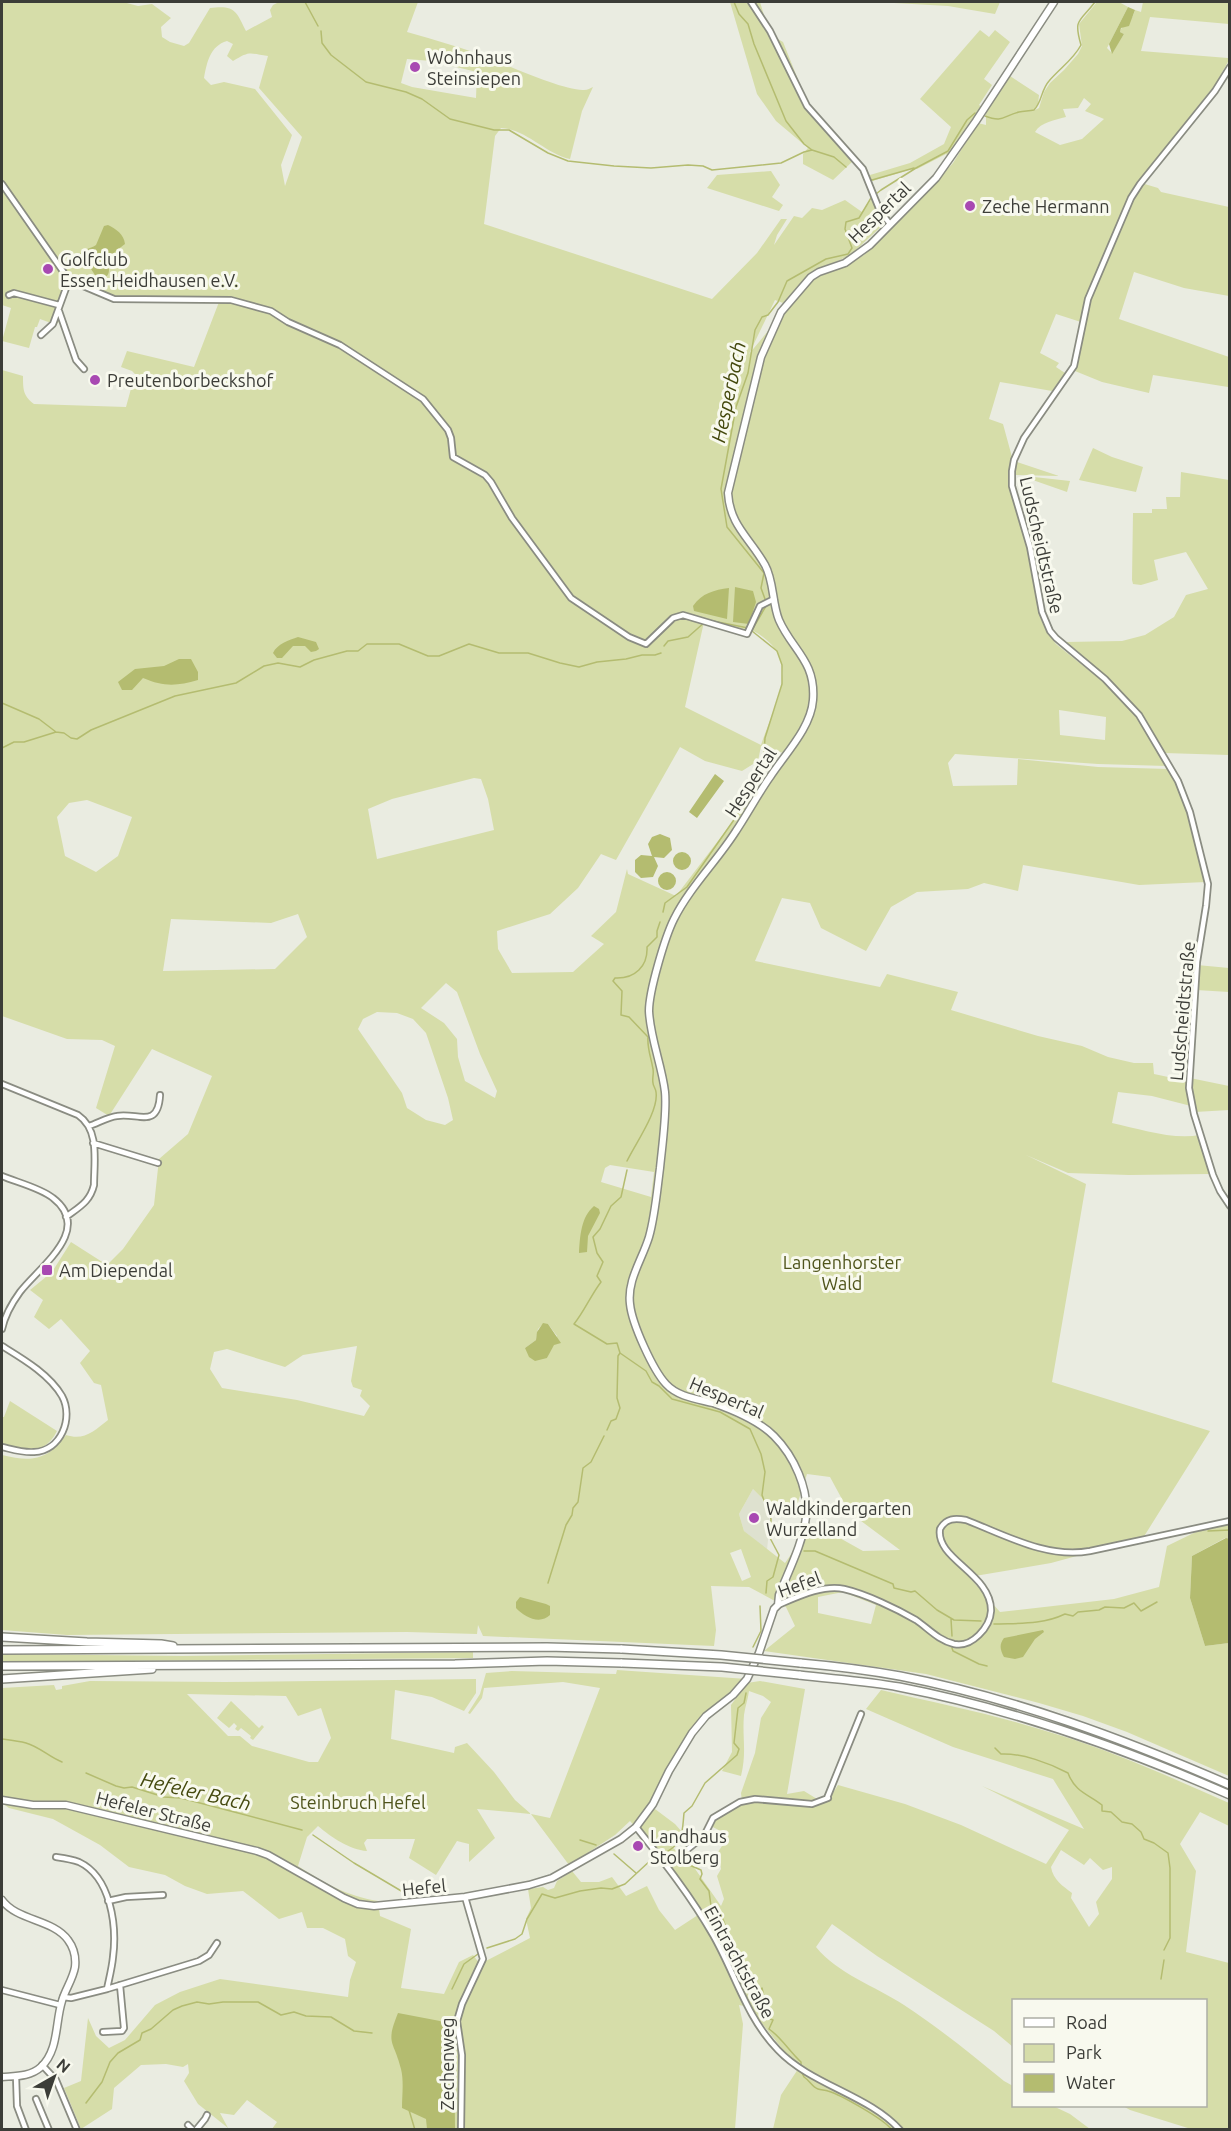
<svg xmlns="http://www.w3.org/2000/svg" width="1231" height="2131" viewBox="0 0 1231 2131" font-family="Ubuntu,sans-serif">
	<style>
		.built { fill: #dee1cf }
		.green { fill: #d6dda9; fill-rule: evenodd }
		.water { fill: #b4bc70 }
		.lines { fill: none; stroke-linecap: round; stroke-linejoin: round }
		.stream { stroke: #b4bc70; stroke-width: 1.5 }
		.minor-casing { stroke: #8a8c82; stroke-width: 8 }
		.major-casing { stroke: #8a8c82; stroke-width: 9 }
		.highway-casing { stroke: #8a8c82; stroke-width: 10 }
		.minor { stroke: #fff; stroke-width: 4.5 }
		.major { stroke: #fff; stroke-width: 6 }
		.highway { stroke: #fff; stroke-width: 7 }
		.highway-bridge-casing { stroke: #8a8c82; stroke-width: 10; stroke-linecap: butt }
		.highway-bridge { stroke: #fff; stroke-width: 7 }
		.poi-dot { fill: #a849b2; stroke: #f8f9ee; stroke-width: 2 }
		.labels { text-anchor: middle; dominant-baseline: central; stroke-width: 6; stroke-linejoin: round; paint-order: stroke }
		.poi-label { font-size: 18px; fill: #3c3d38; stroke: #f8f9ee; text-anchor: start }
		.street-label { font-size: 18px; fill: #3c3d38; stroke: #f8f9ee }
		.park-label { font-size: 18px; fill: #4f541b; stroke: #f8f9ee }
		.water-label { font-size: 20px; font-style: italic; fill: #44490e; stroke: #f8f9ee }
	</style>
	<rect width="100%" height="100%" fill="#eaece1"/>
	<path class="built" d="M753 1489 762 1498 770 1521 767 1550 744 1531 739 1514Z"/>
	<path class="green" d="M2 2H123L138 6 152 4 171 18 161 27 162 37 170 42 184 46 189 43 210 8C235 5 236 11 246 31L272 17 270 10 273 5 279 2H418L407 32C435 40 464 48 492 59 511 67 565 91 584 90 588 90 590 88 593 87L582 111 570 159C545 153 526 129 501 128L495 136 484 224 712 299 757 253 781 219H787L777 235 774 245 794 216 802 218 812 208 822 210 845 200 862 212 872 199 884 224 856 250 853 254 813 272 783 303 775 300 749 354 802 290 816 278 825 272 851 263 864 255 936 182 953 163 978 123 986 125V112L1010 76 1039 95 1038 104 1033 111 1039 108 1044 92 1050 83 1064 70 1078 54 1082 46 1079 24 1097 2H1119L1128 7 1107 48 1112 53 1124 34 1120 32C1123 22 1131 25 1135 10L1141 12 1143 2H1229V24L1150 17 1141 51 1228 58 1229 60 1215 85 1138 182 1158 188 1161 192 1229 207V296L1184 288 1134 272 1119 319 1229 357 1228 387 1153 375 1149 393 1102 382 1075 371 1084 323 1056 314 1040 353 1059 363 1056 367 1065 373 1052 391 1000 382 989 419 1003 424 1012 457 1010 473V491L1028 552 1040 617 1046 631 1056 644 1117 693 1136 714 1167 766 1098 764 955 754 948 763 953 786 1017 785 1018 759 1098 767 1169 769C1188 804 1200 843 1206 882L1139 885 1023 865 1018 891 984 883 968 889 917 892 891 907 866 951 821 928 810 903 782 898 755 961 880 987 887 974 958 992 951 1010 1038 1036 1082 1046 1108 1057 1134 1063H1153L1154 1074 1187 1081 1191 1106 1152 1096 1118 1092 1112 1123C1140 1129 1172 1140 1200 1135L1209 1174 1129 1175 1068 1173 1026 1155 1086 1184 1052 1382 1210 1431 1143 1538 1051 1563 969 1577 1000 1612 1114 1599 1159 1587 1167 1546 1204 1528 1229 1524V1539L1225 1538 1192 1556 1190 1598 1205 1646 1229 1643V1776L1127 1732 1083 1716 1039 1703 926 1674 764 1651 795 1626 786 1607 749 1587 711 1586 716 1630 714 1646 483 1636 478 1625 477 1634 407 1632 67 1635 2 1630V1455C31 1462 47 1461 66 1435 84 1441 94 1431 108 1420L101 1385 94 1383 80 1363 90 1351 61 1319 49 1329 34 1317 43 1300 30 1290 52 1272 71 1242 107 1265 123 1249 154 1205 159 1159 188 1134 212 1076 152 1049 109 1116 96 1108 115 1046 102 1040 67 1039 2 1016V370L23 376C23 389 23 396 34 404L126 407 135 374 132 371 121 367 127 351 194 367 219 302 113 301 71 284 61 307 59 322 54 326 51 323 40 319 37 327H35L29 348 2 341 11 308 2 305ZM227 41 233 44 227 56 233 61C250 51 248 53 268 56L259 88 302 137 285 186 281 165 292 135 255 89 224 82 211 85 204 78C207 62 210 46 227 41ZM407 59 431 61 477 72 476 98 412 87 401 83ZM1084 98 1091 104 1085 111 1104 119 1082 139 1060 145 1035 132C1041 122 1055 120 1066 117L1063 109 1078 108ZM704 622 747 634 750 629C806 658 776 700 761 745L685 707ZM806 667 815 697 801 732 676 896 628 874 627 869 616 912 591 936 604 944 573 972 512 973 498 949 497 931 550 914 578 888 601 854 616 860 680 747 705 761 742 771 758 761 761 746 783 753 800 729 814 698ZM1059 710 1106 717 1105 740 1060 735ZM474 778 481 779 488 799 494 830 377 859 368 809 392 799ZM87 800 132 817 118 856 96 872 65 856 57 817 69 803ZM298 914 307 937 275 969 163 971 171 919 271 923ZM446 983 457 992 480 1054 497 1091 495 1098 465 1081 458 1057 457 1039 444 1023 421 1008ZM377 1012 397 1013 413 1019 426 1033 448 1098 453 1120 445 1125 426 1120 407 1108 402 1093 358 1029 363 1019ZM610 1165 654 1172 651 1197 601 1182 605 1168ZM543 1324H548L557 1336 547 1358 525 1348 536 1340 538 1329ZM357 1346 351 1381 353 1387 362 1390 360 1396 370 1406 364 1416 297 1400 222 1388 210 1369 214 1352 227 1349 285 1367 303 1355ZM807 1474 830 1477 849 1512 900 1550 863 1551 813 1523 785 1563 744 1531 739 1514 753 1489 776 1512 790 1511 798 1502ZM741 1549 751 1577 742 1581 730 1553ZM843 1592 876 1605 871 1624 818 1613V1597Z
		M730 2H760L767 25 776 38 783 42 801 87 805 108 853 161 833 180 803 164V154L808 148 776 121 757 94Z
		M876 2H1000L995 14 948 6Z
		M980 30 989 37 995 30 1010 42 984 79 992 85 979 105 982 107 949 157 946 154 917 169H912L869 182 870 175 910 163 944 144 951 127 920 99Z
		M771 171 780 185 772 197 783 205 779 211 707 188 717 175Z
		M1093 448 1112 457 1143 467 1136 492 1079 480Z
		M1017 462 1059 476 1015 475Z
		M1181 472 1229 480V755L1164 753C1136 705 1108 677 1066 642L1122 641 1145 635 1174 617 1186 595 1208 589 1186 552 1154 560 1158 580 1141 585 1133 584 1132 580 1133 513H1152V509H1167L1166 497H1180Z
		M1034 477 1070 481 1067 492 1027 478Z
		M1197 965 1229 968V992L1196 990Z
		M1190 1078 1229 1086V1110L1195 1112 1191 1094Z
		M10 1401 57 1431C46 1454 22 1456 2 1445V1417H4Z
		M473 1652V1658L2 1662V1654L183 1656Z
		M617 1670 747 1679 701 1721 651 1806 675 1824 682 1832 672 1847 691 1863 721 1906 724 1899 717 1876 721 1869 718 1852 726 1840 724 1833 711 1826 719 1814 742 1802 741 1793 755 1753 761 1718 771 1702 763 1696 749 1691C748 1699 745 1707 744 1715 742 1737 747 1752 741 1776L722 1771 732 1752 731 1705 747 1683 760 1681 805 1689 787 1794 804 1791 817 1799 827 1802 838 1785 905 1804 961 1825 1046 1864 1069 1830 982 1786 1084 1829 1053 1779 953 1747 866 1709 881 1690C941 1704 1001 1716 1059 1735 1118 1753 1174 1779 1229 1803V1826L1200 1812 1180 1844 1196 1871 1186 1952 1229 1963V2129H1191L1130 2110 1123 2106H1206V2000H1014L1013 2047 994 2031 877 1956 832 1924 816 1947C838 1974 875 1986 904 2005 939 2028 971 2054 1004 2081L1013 2086 1014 2106H1053L1070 2114 1090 2129H773L781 2095 800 2066 791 2060 749 2007 739 2005 743 2024 735 2129H272L277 2122 247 2100 234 2115 220 2113 228 2128 198 2104 184 2081 189 2073 188 2064 183 2067 166 2064 141 2065 114 2088 112 2109 81 2129 64 2088 81 2081 88 2018 96 2036 109 2048 125 2040 155 2005 180 1992 220 1979 348 1997 350 1980 356 1962 348 1956 345 1939 323 1928H307L302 1912 279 1919 243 1891 207 1894 185 1886 165 1875 129 1867 100 1845 53 1819 9 1808 2 1803V1688L54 1685 56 1690 62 1689V1686L90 1681 225 1682 476 1679V1693L464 1711 432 1697 395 1690 391 1739 454 1753 455 1747 467 1743 494 1772 515 1800 531 1814 550 1818 600 1688 563 1682 484 1688 482 1698 470 1714 468 1713 480 1694 486 1673 512 1671 616 1674ZM187 1694 286 1696 298 1716 321 1708 331 1738 318 1762H309L252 1746 240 1736H228ZM477 1809 531 1814 569 1865 615 1835 630 1821 668 1863 701 1913 675 1930 659 1910 647 1886 626 1896 612 1877 599 1882H581L572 1871 557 1881 554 1888 548 1890 543 1887 528 1889 531 1908 526 1919 530 1938 480 1964 473 1955 459 1962 444 1994 401 1988 411 1929 380 1916 378 1901C346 1896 325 1883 298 1866L307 1837 318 1826C331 1837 350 1850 367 1851L364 1843 367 1839H415L409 1858 436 1875 457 1841 469 1844V1862L495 1838ZM1061 1850 1084 1865 1090 1858 1103 1870 1112 1867V1879L1096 1902 1099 1914 1089 1927 1071 1898 1072 1893C1063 1886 1053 1880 1051 1867Z
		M231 1701 259 1728 262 1725 264 1727 253 1740 250 1738 251 1736 241 1728 238 1731 235 1729 237 1726 234 1723 229 1728 217 1718Z"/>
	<path class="water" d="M1128 7 1135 10 1129 26 1121 28 1120 32 1124 34 1112 54 1109 44Z
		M108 225C116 229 124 234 125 244 120 248 113 252 111 258 106 267 115 279 97 278L89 266 79 260C78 249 89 250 96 245L104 226Z
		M735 587 753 591 756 602 749 624 733 622Z
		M729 588 727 619 694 611 693 606C702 593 714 590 729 588Z
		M298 637 316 642 319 649 316 651 311 652 305 646H293L282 658H277L273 653C277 644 289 640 298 637Z
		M179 659H191L198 672V680C177 686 164 687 143 678L132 690H122L118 682 135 669 164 666Z
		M715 774 724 781 697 818 689 812Z
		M660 834 670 838 672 850 664 858 654 857 658 866 653 877 641 878 635 872V860L641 855 652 856 648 844 652 837Z
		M673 861a9 9 0 1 1 18 0a9 9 0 1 1-18 0Z
		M658 881a9 9 0 1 1 18 0a9 9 0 1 1-18 0Z
		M594 1206 599 1209 600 1213 588 1236 587 1252 579 1253C580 1236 581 1217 594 1206Z
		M543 1323 548 1324 561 1343 554 1345 547 1358 535 1361 529 1357 525 1348 536 1340 537 1332Z
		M1226 1538 1230 1539 1229 1643 1205 1646 1190 1598 1192 1556Z
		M520 1597 546 1604 550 1606V1615C540 1625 524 1617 516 1608V1602Z
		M1043 1630 1044 1632 1035 1639 1023 1657 1015 1659 1004 1657C1000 1649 999 1645 1004 1638Z
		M398 2013 440 2021 450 2028 454 2041 455 2129H427L426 2119 402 2108C402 2096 404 2081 401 2069 394 2040 385 2045 398 2013Z"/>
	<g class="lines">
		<path class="stream" d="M305 2 318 26
			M734 2 739 14 748 24 754 44 786 121 804 144 812 150 834 157 846 167
			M321 31 322 43 331 55 366 82 406 92 422 99 450 119 494 130H509L548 153 568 161 614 166 651 168 688 165 703 166 712 170 781 163 804 152 812 150
			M985 116C1003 123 1003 116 1019 112 1024 111 1029 111 1034 110 1042 102 1041 90 1049 81 1060 68 1073 60 1081 45 1073 18 1080 22 1095 2
			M866 169 869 178 872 180 914 168
			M765 599 761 588 764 573 727 527 721 489 736 407 748 373 755 330 762 317 768 315 778 302 787 281 826 259 848 254 852 248 845 229 846 222 859 218 871 198 881 190 916 168 948 151 967 120 975 113
			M708 620 748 628
			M752 630 766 606
			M664 646 668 641 688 637 705 622
			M2 703 39 719 56 732
			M2 748 14 742H24L56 732 64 733 71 738 77 739 91 730 175 696 236 683 264 666 278 663 300 667 314 660 347 651H358L367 644H399L428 656H439L469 644 499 653H528L560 663 579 667 597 662 626 659 642 655H655L661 653
			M663 912 665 903 687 887 752 794 755 766 764 754 765 738 782 684V665L777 651 752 631
			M627 1161C635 1144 659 1111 656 1092 656 1089 653 1086 653 1083 652 1078 654 1074 653 1069 651 1057 647 1048 648 1037L629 1017 621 1015 622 991 613 981 615 978C635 979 648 966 647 947L657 937V931L660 922
			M627 1170 621 1197 611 1206 600 1229 593 1237 597 1253 603 1262 597 1276 601 1282C591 1295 584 1312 574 1324L607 1344 617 1343 620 1353 646 1371 652 1382 659 1386 672 1399 720 1412 750 1429 761 1454 765 1472 762 1495 771 1519 770 1538 779 1555 773 1577 767 1581 766 1593
			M607 1430 611 1421 616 1419 620 1408 617 1398 618 1356 620 1353
			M1208 1531 1230 1530
			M804 1551H815L893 1584 894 1588 911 1592 915 1591 937 1610 954 1620 981 1621
			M548 1583 566 1525 572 1515 573 1508 578 1502 583 1468 591 1462 604 1436
			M951 1619 952 1636
			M994 1624C1019 1623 1042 1625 1065 1614L1073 1616 1078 1612 1099 1610 1105 1607 1124 1608 1134 1603 1141 1611 1157 1602
			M753 1647 761 1631 760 1606
			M952 1648 953 1651 979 1664 987 1666
			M2 1739C10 1740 19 1741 26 1743 40 1747 49 1757 62 1762
			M995 1748 1001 1754C1022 1753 1049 1763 1068 1773 1075 1792 1088 1794 1102 1805V1811L1111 1812 1122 1822 1132 1824 1141 1832 1144 1839 1154 1843 1168 1853 1170 1868V1938L1164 1950
			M86 1773 116 1786 124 1788 132 1787 164 1797 181 1798 302 1830
			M313 1835 354 1863 403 1892
			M580 1840 596 1845
			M665 1853C684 1842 682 1833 684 1813L692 1806 705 1783 737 1755 739 1749 734 1743 738 1708 744 1703 746 1693
			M614 1854 636 1873
			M680 1861 701 1870 702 1874 700 1879 709 1891 711 1906 719 1909 717 1912C725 1919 728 1930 724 1940L731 1956 730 1958 736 1965 747 1992 750 1995 757 1993 762 1988 765 2002 767 2004V2008L771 2013 770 2019 773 2020 769 2029C781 2037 789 2051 801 2062V2066
			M487 1948 515 1939 522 1934 527 1919 542 1894 555 1898 580 1891 601 1888 612 1889 625 1884 652 1859
			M1161 1979 1164 1960
			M452 1989 464 1964 478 1954
			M801 2071 804 2077C810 2081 812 2087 818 2089 821 2090 825 2090 828 2091 841 2095 884 2119 892 2130
			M86 2103 102 2082 110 2062 118 2053 140 2040 142 2033 151 2029 173 2010 182 2006 197 2002 209 2004 223 2002H258L281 2015 294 2012 306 2016 331 2017 354 2031 372 2033
			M409 2110 415 2130"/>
		<g class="minor-casing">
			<path id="minor" d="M751 2 770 31 807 106 863 169 880 211 890 224
				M1230 67 1215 91 1140 184 1131 198 1088 299 1074 366 1024 438 1014 460 1012 471V486L1030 547 1042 612 1050 631 1056 638 1105 679 1139 715 1178 781 1190 812 1208 884 1206 906 1197 962 1189 1088 1194 1114 1213 1175 1220 1191 1230 1206
				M2 184 69 280 114 299 231 300 271 311 288 322 340 345 423 399 448 430 451 438 453 457 485 475 491 482 512 518 571 598 629 637 646 644 673 618 683 615 747 634 760 606 774 599
				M9 295 14 293 59 305
				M59 311 76 360 84 369
				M41 335 53 324 69 280
				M2 1084 78 1115C100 1130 94 1161 94 1185 90 1202 79 1207 66 1217
				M89 1126C98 1123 108 1117 117 1116 137 1112 158 1130 160 1095
				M93 1143 158 1163
				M2 1176C16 1182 41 1188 53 1198 94 1230 39 1267 20 1292 12 1303 5 1315 2 1329
				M2 1346C23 1359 49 1374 62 1396 74 1418 61 1451 34 1452 23 1453 11 1449 2 1447
				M778 1605C797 1597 824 1584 844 1589 866 1594 897 1609 916 1620 929 1629 938 1640 954 1644 972 1648 990 1627 991 1611 992 1574 935 1559 940 1529 946 1518 955 1518 966 1520 1005 1535 1047 1559 1090 1551L1230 1521
				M827 1798 861 1714
				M636 1827C663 1861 691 1896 713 1935 735 1973 746 2017 778 2050 811 2085 869 2095 900 2130
				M56 1857C63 1858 71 1859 79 1862 111 1877 117 1926 113 1957 112 1968 109 1979 107 1989
				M667 1866 704 1836 713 1818 740 1802 755 1799 812 1804 828 1798
				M108 1901 126 1897 163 1895
				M2 1990 60 2005
				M63 1997 71 1998 107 1989 199 1961 209 1955 217 1943
				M103 2032 122 2031 124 2028 120 1985
				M42 2065 56 2080 77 2130
				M16 2076 17 2106 26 2130
				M36 2099 49 2130
				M188 2125 193 2130
				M196 2130 205 2119 207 2115
				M461 2130 462 2055 457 2021 462 2004 483 1959 465 1897"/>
		</g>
		<g class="major-casing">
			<path id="major" d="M2 1800 33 1805H66L257 1851 268 1855 344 1898 358 1904 374 1906 465 1897 529 1885 552 1878 621 1839 636 1827 653 1804 669 1771 692 1733 706 1716 733 1695 747 1679 759 1653 774 1609 778 1605 779 1595C789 1570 803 1543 806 1517 809 1489 794 1456 774 1436 759 1421 733 1410 713 1403 697 1399 678 1397 666 1384 653 1370 632 1324 630 1304 627 1280 642 1260 649 1237 655 1216 657 1191 660 1168 662 1147 667 1113 665 1092 662 1066 650 1037 649 1011 649 991 665 937 674 919 690 887 717 861 736 831 748 813 758 794 770 777 785 754 811 728 813 700 816 661 792 650 779 620 772 603 774 581 765 565 750 538 730 526 728 493L761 357 781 312 811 277 819 272 845 263 870 245 936 178 976 121 1054 2
				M2 1900C17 1921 53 1919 68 1940 74 1948 76 1958 75 1967 73 1979 65 1990 62 2001 55 2023 59 2050 41 2067 30 2077 15 2076 2 2077"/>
		</g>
		<g class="highway-casing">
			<path id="highway" d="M2 1637 87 1642 161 1644 173 1646
				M2 1650 547 1647 622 1649
				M800 1663C834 1666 867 1670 900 1676 1014 1698 1124 1739 1230 1785
				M2 1666 455 1664 547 1661 622 1663
				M799 1675C832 1679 866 1681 899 1687 1013 1709 1123 1748 1230 1795
				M2 1679 152 1669"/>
		</g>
		<use href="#minor" class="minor"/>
		<use href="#major" class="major"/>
		<use href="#highway" class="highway"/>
		<g class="highway-bridge-casing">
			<path id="highway-bridge" d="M622 1649 721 1655 800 1663
				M622 1663 722 1667 799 1675"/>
		</g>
		<use href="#highway-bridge" class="highway-bridge"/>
	</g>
	<g class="poi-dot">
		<circle cx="415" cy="67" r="6"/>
		<circle cx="970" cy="206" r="6"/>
		<circle cx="48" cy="269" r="6"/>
		<circle cx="95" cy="380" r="6"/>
		<rect x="41" y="1264" width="12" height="12" rx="3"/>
		<circle cx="754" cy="1518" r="6"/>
		<circle cx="638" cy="1846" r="6"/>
	</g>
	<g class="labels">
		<g class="poi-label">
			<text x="427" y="57">Wohnhaus<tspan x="427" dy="21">Steinsiepen</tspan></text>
			<text x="982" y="206">Zeche Hermann</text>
			<text x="60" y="259">Golfclub<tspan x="60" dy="21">Essen-Heidhausen e.V.</tspan></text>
			<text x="107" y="380">Preutenborbeckshof</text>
			<text x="59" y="1270">Am Diependal</text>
			<text x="766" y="1508">Waldkindergarten<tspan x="766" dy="21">Wurzelland</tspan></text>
			<text x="650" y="1836">Landhaus<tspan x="650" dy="21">Stolberg</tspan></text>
		</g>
		<g class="street-label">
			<text transform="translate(879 212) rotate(-44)">Hespertal</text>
			<text transform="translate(1042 545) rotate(77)">Ludscheidtstraße</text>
			<text transform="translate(750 782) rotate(-57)">Hespertal</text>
			<text transform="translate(1182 1011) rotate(-85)">Ludscheidtstraße</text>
			<text transform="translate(727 1397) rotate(23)">Hespertal</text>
			<text transform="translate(799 1584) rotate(-20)">Hefel</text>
			<text transform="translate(154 1811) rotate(14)">Hefeler Straße</text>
			<text transform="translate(424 1887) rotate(-6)">Hefel</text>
			<text transform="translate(740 1962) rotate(61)">Eintrachtstraße</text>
			<text transform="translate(447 2064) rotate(-90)">Zechenweg</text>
		</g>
		<g class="park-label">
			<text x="842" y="1262">Langenhorster<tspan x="842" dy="21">Wald</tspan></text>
			<text x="358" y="1802">Steinbruch Hefel</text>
		</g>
		<g class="water-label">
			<text transform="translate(728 392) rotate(-78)">Hesperbach</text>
			<text transform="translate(196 1791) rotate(13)">Hefeler Bach</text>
		</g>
	</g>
	<rect width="1231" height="2131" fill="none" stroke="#3c3d38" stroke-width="6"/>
	<rect x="1012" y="1999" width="195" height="108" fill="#f8f9ee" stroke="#adaea5" stroke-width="1.5"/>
	<rect x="1024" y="2018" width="30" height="9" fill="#ffffff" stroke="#adaea5" stroke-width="1.5"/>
	<text x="1066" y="2029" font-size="18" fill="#3c3d38">Road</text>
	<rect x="1024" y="2044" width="30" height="18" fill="#d6dda9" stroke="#adaea5" stroke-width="1.5"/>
	<text x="1066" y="2059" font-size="18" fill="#3c3d38">Park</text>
	<rect x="1024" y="2074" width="30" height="18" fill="#b4bc70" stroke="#adaea5" stroke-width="1.5"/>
	<text x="1066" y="2089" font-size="18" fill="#3c3d38">Water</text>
	<g transform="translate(54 2077) rotate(40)" stroke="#f8f9ee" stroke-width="4.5" paint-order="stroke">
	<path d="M0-4.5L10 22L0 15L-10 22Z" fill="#3c3d38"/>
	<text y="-9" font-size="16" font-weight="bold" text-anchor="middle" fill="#3c3d38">N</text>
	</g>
</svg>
